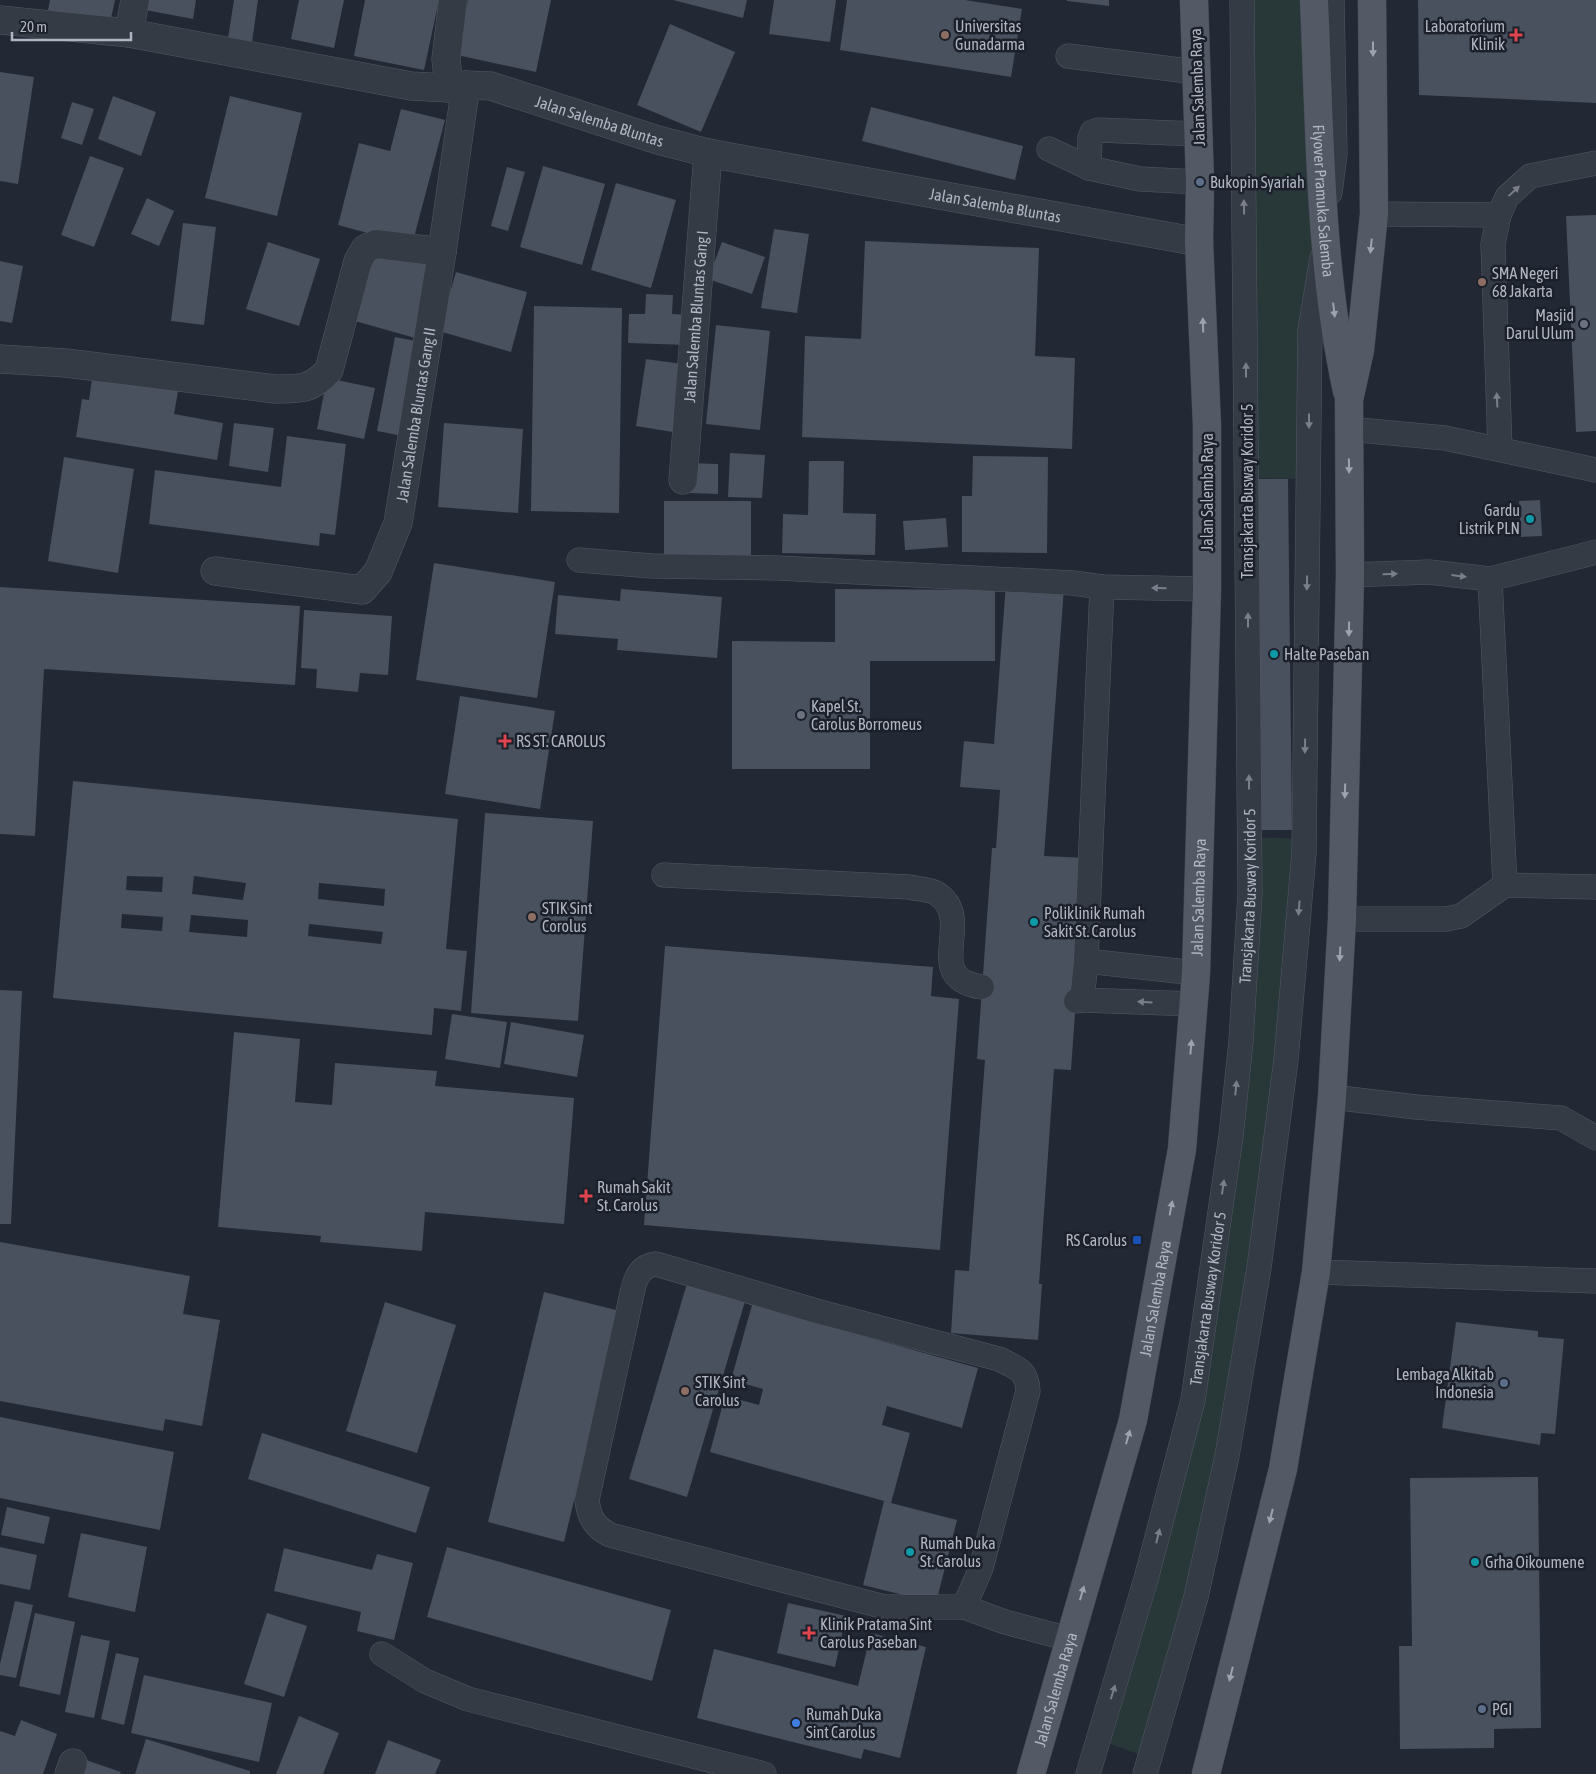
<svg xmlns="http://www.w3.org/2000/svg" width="1596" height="1774" viewBox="0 0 1596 1774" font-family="'Asap Condensed',sans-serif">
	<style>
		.green { fill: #283839 }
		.building { fill: #49505e; fill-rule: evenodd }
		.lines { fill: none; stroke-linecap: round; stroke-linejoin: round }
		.lane-casing { stroke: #535863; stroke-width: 25 }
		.street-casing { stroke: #535863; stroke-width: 29 }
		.primary-casing { stroke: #3f444f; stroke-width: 29 }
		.lane { stroke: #353b45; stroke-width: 24 }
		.street { stroke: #353b45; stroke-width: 28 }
		.primary { stroke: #535a65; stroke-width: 28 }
		.oneway { fill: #9da3af }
		.oneway2 { fill: #797e8a }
		.education-dot { fill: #8d6e63; stroke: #1b202a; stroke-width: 2 }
		.health-dot { fill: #e0444e; stroke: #1b202a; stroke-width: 2 }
		.service-dot { fill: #5c6f8a; stroke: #1b202a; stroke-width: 2 }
		.worship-dot { fill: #6b7280; stroke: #1b202a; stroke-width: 2 }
		.culture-dot { fill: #0f9aa8; stroke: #1b202a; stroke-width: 2 }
		.transit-dot { fill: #1a4fb4; stroke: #1b202a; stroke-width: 2 }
		.shop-dot { fill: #3f7fe0; stroke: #1b202a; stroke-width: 2 }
		.labels { text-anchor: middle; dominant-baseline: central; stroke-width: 5; stroke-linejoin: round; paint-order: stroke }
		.poi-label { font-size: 16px; fill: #b0b5c2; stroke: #1b202a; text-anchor: start }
		.street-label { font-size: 16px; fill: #b0b5c2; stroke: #1b202a }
	</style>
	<rect width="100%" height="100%" fill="#222934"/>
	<path class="green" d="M1242 0H1332L1308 479 1246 478Z
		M1249 837 1304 839 1263 1236 1150 1758 1105 1742 1193 1400 1231 1136Z"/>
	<path class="building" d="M50 0H115L110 23 48 10Z
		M146 0H196L193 19 145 10Z
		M234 0H258L252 42 228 38Z
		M299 0H344L334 48 291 39Z
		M365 0H439L424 70 354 56Z
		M468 0H551L536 72 457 55Z
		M673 0H747L743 18Z
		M774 0H836L830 42 769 34Z
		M847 0H965L1022 9 1011 77 840 50Z
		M1067 0H1109V6L1067 1Z
		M1418 0H1596V103L1419 95Z
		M670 24 735 52 701 132 637 105Z
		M0 72 34 77 18 184 0 181Z
		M113 96 156 112 141 156 98 139Z
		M230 96 302 113 277 216 205 198Z
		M72 102 94 109 82 145 61 138Z
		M871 107 1023 146 1015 180 862 141Z
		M401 109 445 120 412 245 338 225 359 143 390 151Z
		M90 156 124 168 94 247 61 235Z
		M543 166 605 184 582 265 520 247Z
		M507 167 525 172 508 231 491 226Z
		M616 183 676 200 651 288 591 270Z
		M147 198 174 211 159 246 131 234Z
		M1596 215V431L1576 432 1566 216Z
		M183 223 216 227 204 325 171 321Z
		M774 229 809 234 797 313 761 308Z
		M865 241 1039 248 1035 356 1075 358 1072 449 802 437 805 336 861 339Z
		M268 242 320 259 299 326 246 309Z
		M722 242 765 257 752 294 708 279Z
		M375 249 434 266 415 338 355 321Z
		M0 261 23 266 12 323 0 321Z
		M456 272 527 292 511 352 439 331Z
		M646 294 673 295 672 314 688 315 687 345 628 343 629 314H645Z
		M534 306 622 308 619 513 531 511Z
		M716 325 770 331 760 430 706 424Z
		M395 337 426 343 408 437 377 431Z
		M646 359 689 365 679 433 636 426Z
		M93 372 179 386 174 414 223 423 217 460 76 437 82 399 89 400Z
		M327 378 375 388 364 439 317 429Z
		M234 423 274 428 268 472 229 466Z
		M444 423 523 429 518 513 438 507Z
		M287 436 346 444 335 535 320 533 319 546 149 524 155 470 281 487Z
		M730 453 765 455 762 498 728 497Z
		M973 456 1048 457 1047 553 962 552V496H972Z
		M64 457 134 469 118 573 48 561Z
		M809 461H844L843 513 876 514 875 555 782 553 783 514 808 515Z
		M689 463 718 464V494L689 493Z
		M1257 479H1288L1292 830H1260Z
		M1540 500 1542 536 1521 537 1519 501Z
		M664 501H751V563L664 562Z
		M946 518 948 547 905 550 903 521Z
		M434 563 555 582 537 698 416 680Z
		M1006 583 1064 588 1044 856 1086 858 1071 1070 1054 1069 1039 1284H1042L1038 1340 951 1333 955 1270 969 1271 985 1060 977 1059 992 848H996L1000 790 960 787 964 741 994 744Z
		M0 587 300 606 295 685 44 669 35 836 0 834Z
		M621 589 722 597 717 658 617 650 618 639 555 634 558 595 620 601Z
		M835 589 995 590V661H870V769H732V641L835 642Z
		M304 610 392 616 388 675 360 673 358 692 316 688 317 669 301 668Z
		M460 696 555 711 540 809 445 794Z
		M73 781 458 819 446 949 467 951 461 1011 434 1008 432 1035 53 998ZM127 876 163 877 162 892 126 890ZM194 876 246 883 243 900 192 894ZM319 883 385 889 384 906 318 899ZM122 914 163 917 162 931 121 928ZM191 915 248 920 247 937 189 932ZM309 924 383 932 381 944 308 936Z
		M485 813 593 821 578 1021 471 1013Z
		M665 946 933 967 931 996 959 999 940 1250 644 1225Z
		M0 990 22 991 11 1224H0Z
		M452 1014 507 1022 500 1068 445 1059Z
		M511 1022 584 1035 577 1077 504 1064Z
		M234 1032 300 1039 295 1102 332 1105 335 1063 437 1071 435 1086 574 1098 564 1224 425 1212 422 1251 320 1242 321 1236 218 1227Z
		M0 1242 190 1276 183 1314 220 1320 202 1426 165 1419 163 1431 0 1401Z
		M688 1280 746 1298 687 1497 629 1479Z
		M544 1292 620 1311 564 1542 488 1522Z
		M385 1302 456 1325 417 1453 346 1431Z
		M752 1305 978 1368 962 1428 887 1406 882 1425 910 1433 891 1503 957 1520 936 1603 863 1585 884 1501 710 1452 725 1396 759 1405 763 1389 731 1380Z
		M1456 1322 1538 1331V1337L1564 1339 1555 1434 1541 1433 1540 1445 1442 1428Z
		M0 1417 174 1452 160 1530 0 1498Z
		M262 1433 430 1487 416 1533 248 1479Z
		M1538 1477 1541 1728 1494 1729V1748L1400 1749 1399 1646H1412L1410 1478Z
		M7 1507 50 1517 44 1544 1 1535Z
		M81 1533 147 1547 135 1612 68 1597Z
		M0 1547 37 1555 30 1590 0 1584Z
		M447 1547 671 1610 652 1681 427 1617Z
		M284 1548 372 1570 377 1554 413 1563 394 1640 357 1631 361 1612 274 1591Z
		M15 1601 33 1605 16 1678 0 1675V1664Z
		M788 1603 846 1616 835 1667 777 1653Z
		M35 1613 75 1622 60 1695 19 1686Z
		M267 1613 307 1626 284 1697 244 1684Z
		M871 1633 926 1647 900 1758 864 1749 861 1759 697 1718 714 1649 858 1686Z
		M81 1635 110 1641 94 1718 65 1712Z
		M116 1653 139 1658 124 1725 101 1719Z
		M144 1675 272 1703 259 1762 131 1733Z
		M299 1716 339 1733 323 1774H276Z
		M21 1720 57 1734 43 1774H0V1731L15 1736Z
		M146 1739 250 1771V1774H135Z
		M388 1740 441 1760 435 1774H375Z
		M80 1758 121 1772 120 1774H75Z"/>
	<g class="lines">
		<g class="lane-casing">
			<g id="lane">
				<path d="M1068 56 1196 72"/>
				<path d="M1049 149 1089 168 1140 179 1200 182"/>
				<path d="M1089 168 1090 138 1092 132 1098 130 1198 134"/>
				<path d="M1330 193 1335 154 1332 0"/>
				<path d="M1374 214 1499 215"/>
				<path d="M1348 429 1445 438 1596 470"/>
				<path d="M1500 449 1493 244 1499 215 1507 197 1530 176 1596 163"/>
				<path d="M579 560 652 566 778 568 1073 583 1102 587 1207 589"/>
				<path d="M1350 575 1429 572 1490 579"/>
				<path d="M664 875 909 887C917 889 929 889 936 893 978 919 919 978 982 987"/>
				<path d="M1505 885 1490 579 1596 552"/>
				<path d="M1342 919H1446L1461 916 1505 885 1596 887"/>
				<path d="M1086 961 1196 973"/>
				<path d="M1082 1000 1194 1004"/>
				<path d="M1076 1001 1082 1000 1086 961 1102 587"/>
				<path d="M1332 1097 1416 1107 1561 1118 1596 1138"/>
				<path d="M656 1264 820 1312 999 1359C1017 1368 1027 1370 1028 1391L981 1568 964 1607H885L610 1535C595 1527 589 1518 587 1500L633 1289C636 1276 641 1266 656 1264Z"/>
				<path d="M1316 1272 1596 1281"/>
				<path d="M964 1607 1005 1622 1069 1639"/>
				<path d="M382 1654 425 1681 468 1699 764 1774"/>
				<path id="s1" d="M1088 1774 1146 1579 1193 1400 1231 1136 1241 1041 1250 893 1242 0"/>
				<path d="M1145 1774 1196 1597 1227 1456 1259 1268 1286 1060 1304 853 1310 330 1322 258"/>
			</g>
		</g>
		<g class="street-casing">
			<g id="street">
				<path id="s2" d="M0 20 129 33 411 86 449 88 466 85 491 86 658 140 708 153 1199 242"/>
				<path d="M129 33 135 0"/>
				<path d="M449 88 446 59 453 0"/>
				<path d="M0 359 66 363 275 389C301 389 311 390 329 370L358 261 365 249 376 244 442 252"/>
				<path id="s3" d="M683 480 708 153"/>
				<path id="s4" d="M215 571 362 590 378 572 398 523 442 252 466 85"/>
				<path d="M69 1774 73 1763"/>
			</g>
		</g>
		<g class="primary-casing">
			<g id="primary">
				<path id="s5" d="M1314 0C1320 130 1319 263 1347 391"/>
				<path id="s6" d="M1031 1774 1133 1420 1182 1149 1196 973 1207 589V426L1199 242 1200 182 1194 0"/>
				<path d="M1206 1774 1283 1469 1316 1272 1332 1097 1342 919 1350 575 1349 400 1360 350 1374 214 1372 0"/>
			</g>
		</g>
		<use href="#lane" class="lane"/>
		<use href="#street" class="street"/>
		<use href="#primary" class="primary"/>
	</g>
	<defs><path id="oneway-solid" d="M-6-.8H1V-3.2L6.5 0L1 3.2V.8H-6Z" transform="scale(1.25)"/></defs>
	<g class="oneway">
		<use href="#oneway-solid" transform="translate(1373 49) rotate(90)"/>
		<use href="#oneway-solid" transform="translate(1371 246) rotate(96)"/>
		<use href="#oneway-solid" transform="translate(1334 310) rotate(83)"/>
		<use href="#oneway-solid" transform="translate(1203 325) rotate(-92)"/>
		<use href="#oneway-solid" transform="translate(1349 466) rotate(89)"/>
		<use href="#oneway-solid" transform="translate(1349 629) rotate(91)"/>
		<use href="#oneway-solid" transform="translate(1345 791) rotate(91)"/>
		<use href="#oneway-solid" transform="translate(1340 954) rotate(93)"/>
		<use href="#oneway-solid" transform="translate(1191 1047) rotate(-85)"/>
		<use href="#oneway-solid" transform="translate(1171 1208) rotate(-79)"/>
		<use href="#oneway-solid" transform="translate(1128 1437) rotate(-74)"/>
		<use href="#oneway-solid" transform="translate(1271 1516) rotate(104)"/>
		<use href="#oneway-solid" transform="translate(1082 1593) rotate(-74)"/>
		<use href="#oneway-solid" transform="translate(1231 1674) rotate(104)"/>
	</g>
	<g class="oneway2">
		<use href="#oneway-solid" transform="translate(1514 191) rotate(-43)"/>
		<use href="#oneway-solid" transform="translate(1244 207) rotate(-91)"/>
		<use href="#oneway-solid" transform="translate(1246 370) rotate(-90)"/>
		<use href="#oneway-solid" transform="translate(1497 400) rotate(-93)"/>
		<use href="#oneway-solid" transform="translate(1309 421) rotate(90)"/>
		<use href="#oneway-solid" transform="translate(1390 574) rotate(-2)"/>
		<use href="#oneway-solid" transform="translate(1459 576) rotate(7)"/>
		<use href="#oneway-solid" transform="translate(1307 583) rotate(91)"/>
		<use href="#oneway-solid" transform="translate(1159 588) rotate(-178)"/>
		<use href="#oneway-solid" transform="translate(1248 620) rotate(-90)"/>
		<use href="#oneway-solid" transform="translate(1305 746) rotate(91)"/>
		<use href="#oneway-solid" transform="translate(1249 782) rotate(-90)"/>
		<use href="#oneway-solid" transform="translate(1299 908) rotate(95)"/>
		<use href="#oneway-solid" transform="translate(1145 1002) rotate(-177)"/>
		<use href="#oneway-solid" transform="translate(1236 1088) rotate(-84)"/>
		<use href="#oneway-solid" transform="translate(1223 1187) rotate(-82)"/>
		<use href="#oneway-solid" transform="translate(1158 1536) rotate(-76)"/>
		<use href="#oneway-solid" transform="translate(1113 1692) rotate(-73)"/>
	</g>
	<g class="education-dot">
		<circle cx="945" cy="35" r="5"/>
		<circle cx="1482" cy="282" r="5"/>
		<circle cx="532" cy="917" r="5"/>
		<circle cx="685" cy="1391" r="5"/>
	</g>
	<g class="health-dot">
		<path d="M1513.5 27.5h5v5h5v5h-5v5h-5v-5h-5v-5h5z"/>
		<path d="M502.5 733.5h5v5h5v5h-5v5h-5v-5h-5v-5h5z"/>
		<path d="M583.5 1188.5h5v5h5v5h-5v5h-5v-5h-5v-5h5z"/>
		<path d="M806.5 1625.5h5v5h5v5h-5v5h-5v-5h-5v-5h5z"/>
	</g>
	<g class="service-dot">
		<circle cx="1200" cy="182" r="5"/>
		<circle cx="1504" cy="1383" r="5"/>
		<circle cx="1482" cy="1709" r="5"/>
	</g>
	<g class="worship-dot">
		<circle cx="1584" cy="324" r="5"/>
		<circle cx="801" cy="715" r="5"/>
	</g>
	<g class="culture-dot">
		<circle cx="1530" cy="519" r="5"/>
		<circle cx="1274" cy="654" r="5"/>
		<circle cx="1034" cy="922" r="5"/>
		<circle cx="910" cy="1552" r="5"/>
		<circle cx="1475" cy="1562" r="5"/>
	</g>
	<rect class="transit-dot" x="1132" y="1235" width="10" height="10" rx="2.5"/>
	<circle class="shop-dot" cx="796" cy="1723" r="5"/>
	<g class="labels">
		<g class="poi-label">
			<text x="955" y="26">Universitas<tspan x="955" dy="18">Gunadarma</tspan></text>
			<text x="1505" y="26" text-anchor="end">Laboratorium<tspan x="1505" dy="18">Klinik</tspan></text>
			<text x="1210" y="182">Bukopin Syariah</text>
			<text x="1492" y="273">SMA Negeri<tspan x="1492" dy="18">68 Jakarta</tspan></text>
			<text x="1574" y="315" text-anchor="end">Masjid<tspan x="1574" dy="18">Darul Ulum</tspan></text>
			<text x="1520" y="510" text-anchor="end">Gardu<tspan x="1520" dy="18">Listrik PLN</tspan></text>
			<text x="1284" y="654">Halte Paseban</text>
			<text x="811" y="706">Kapel St.<tspan x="811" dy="18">Carolus Borromeus</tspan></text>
			<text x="516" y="741">RS ST. CAROLUS</text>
			<text x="542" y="908">STIK Sint<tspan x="542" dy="18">Corolus</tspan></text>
			<text x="1044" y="913">Poliklinik Rumah<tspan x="1044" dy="18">Sakit St. Carolus</tspan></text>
			<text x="597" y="1187">Rumah Sakit<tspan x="597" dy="18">St. Carolus</tspan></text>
			<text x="1127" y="1240" text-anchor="end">RS Carolus</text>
			<text x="1494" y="1374" text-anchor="end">Lembaga Alkitab<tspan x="1494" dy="18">Indonesia</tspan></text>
			<text x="695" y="1382">STIK Sint<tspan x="695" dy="18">Carolus</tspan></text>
			<text x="920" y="1543">Rumah Duka<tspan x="920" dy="18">St. Carolus</tspan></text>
			<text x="1485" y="1562">Grha Oikoumene</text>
			<text x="820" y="1624">Klinik Pratama Sint<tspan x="820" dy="18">Carolus Paseban</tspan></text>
			<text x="1492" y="1709">PGI</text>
			<text x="806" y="1714">Rumah Duka<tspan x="806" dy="18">Sint Carolus</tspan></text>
		</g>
		<g class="street-label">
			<text transform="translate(1197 87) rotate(-92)">Jalan Salemba Raya</text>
			<text stroke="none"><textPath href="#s2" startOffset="611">Jalan Salemba Bluntas</textPath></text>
			<text stroke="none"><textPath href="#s5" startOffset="201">Flyover Pramuka Salemba</textPath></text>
			<text stroke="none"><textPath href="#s2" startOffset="1016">Jalan Salemba Bluntas</textPath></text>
			<text stroke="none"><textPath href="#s3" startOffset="164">Jalan Salemba Bluntas Gang I</textPath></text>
			<text stroke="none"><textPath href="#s4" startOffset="335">Jalan Salemba Bluntas Gang II</textPath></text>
			<text transform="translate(1247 491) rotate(-90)">Transjakarta Busway Koridor 5</text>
			<text transform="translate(1207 492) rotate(-90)">Jalan Salemba Raya</text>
			<text stroke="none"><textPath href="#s1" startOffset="896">Transjakarta Busway Koridor 5</textPath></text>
			<text stroke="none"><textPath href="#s6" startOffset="896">Jalan Salemba Raya</textPath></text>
			<text stroke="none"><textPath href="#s6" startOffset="492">Jalan Salemba Raya</textPath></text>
			<text stroke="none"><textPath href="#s1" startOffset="491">Transjakarta Busway Koridor 5</textPath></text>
			<text stroke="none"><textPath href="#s6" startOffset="88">Jalan Salemba Raya</textPath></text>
		</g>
	</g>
	<path d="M12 32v8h119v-8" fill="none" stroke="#b0b5c2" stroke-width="2.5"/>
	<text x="20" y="32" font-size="15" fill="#b0b5c2" stroke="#1b202a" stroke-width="4" paint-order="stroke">20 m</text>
</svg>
